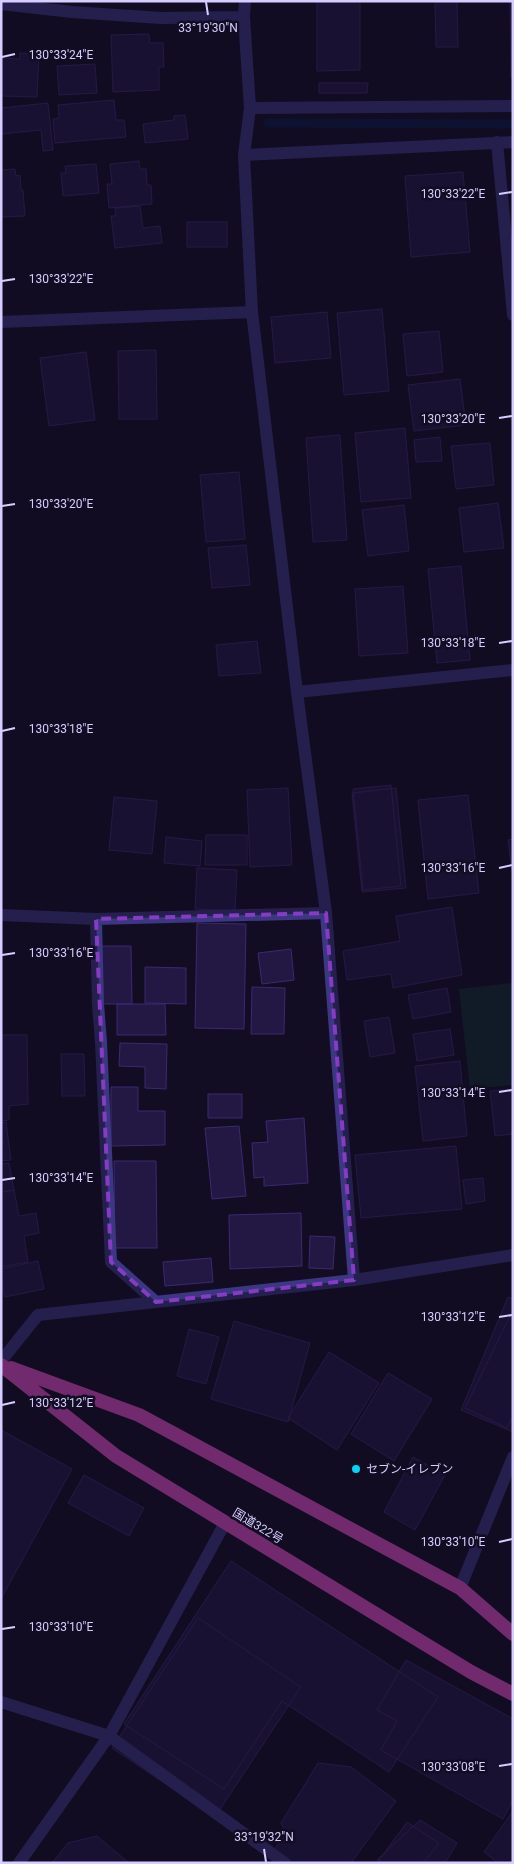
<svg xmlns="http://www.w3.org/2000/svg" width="514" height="1864" viewBox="0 0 514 1864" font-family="Roboto,'Noto Sans JP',sans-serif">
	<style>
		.green { fill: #102c2d }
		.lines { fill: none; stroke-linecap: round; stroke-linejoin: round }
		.stream { stroke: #081a41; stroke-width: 9 }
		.building { fill: #231844; stroke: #3b2971 }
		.minor { stroke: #3d3683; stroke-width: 12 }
		.trunk { stroke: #e44fcb; stroke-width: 14 }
		.marked { fill: none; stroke: #843cc5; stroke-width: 4; stroke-dasharray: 10 6; stroke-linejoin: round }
		.ticks { fill: none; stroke: #d6ceff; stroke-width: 2 }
		.poi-dot { fill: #00d4f9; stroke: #120d23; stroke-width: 2 }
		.labels { text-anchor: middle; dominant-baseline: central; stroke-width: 5; stroke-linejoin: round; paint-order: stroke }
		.poi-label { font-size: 12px; fill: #d6ceff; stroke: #120d23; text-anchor: start }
		.street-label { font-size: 12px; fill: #d6ceff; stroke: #120d23 }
		.ticks-label { font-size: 12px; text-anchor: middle; fill: #d6ceff; stroke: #120d23; stroke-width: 5; stroke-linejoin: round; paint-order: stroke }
	</style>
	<rect width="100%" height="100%" fill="#120d23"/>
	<path class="green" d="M513 983V1085L470 1089 459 989Z"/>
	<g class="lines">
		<path class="stream" d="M268 123 513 124"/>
	</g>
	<path class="building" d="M317 1H360V70L317 71Z
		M435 1H457L458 47H436Z
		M510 1H513V77H511Z
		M149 34 150 43H163L164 67H159V90L113 92 111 35Z
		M20 53 39 54 37 97 1 96V58L20 59Z
		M95 64 97 93 59 95 57 66Z
		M319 83H368L367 93H319Z
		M114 100 116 120H124L126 137 55 143 53 119 59 118 58 105Z
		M48 103 53 150 43 151 41 130 1 134V108Z
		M185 115 188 139 145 143 143 124 174 120V116Z
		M139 161 140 169H146L147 185H151L152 204 109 208 107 184H112L110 164Z
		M96 164 99 193 63 196 61 173H66L65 166Z
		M15 169 16 176 20 175 21 190H23L25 216 1 217V170Z
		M463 172 470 252 411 257 405 176Z
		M140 206 143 228 160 226 162 243 115 248 111 216H116L115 208Z
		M187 222H227V247H187Z
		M382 309 389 391 344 395 337 313Z
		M327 312 331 358 275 363 271 317Z
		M439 331 443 372 407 376 403 334Z
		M156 350 157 419H119L118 351Z
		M86 352 95 420 49 426 40 358Z
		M460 379 466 425 414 431 408 385Z
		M405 428 411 498 361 502 355 433Z
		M340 435 347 540 313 542 306 438Z
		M440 437 442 461 416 462 414 440Z
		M490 443 494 485 456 489 451 446Z
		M239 472 245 539 206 542 200 475Z
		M498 503 504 548 464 552 459 508Z
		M404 505 409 551 368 556 362 510Z
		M246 545 250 585 212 588 208 548Z
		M461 566 470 660 437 663 428 569Z
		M403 586 408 653 359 656 355 589Z
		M257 641 261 673 219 676 216 645Z
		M391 785 401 886 363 890 353 789Z
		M288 788 292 865 250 867 247 790Z
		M396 788 406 888 362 892 352 793Z
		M468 795 479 893 428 899 418 800Z
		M114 797 157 801 152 854 109 850Z
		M206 835H247V865H205Z
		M166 837 202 841 200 866 164 863Z
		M513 839V878L508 840Z
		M197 868 237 870 235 911 195 909Z
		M452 907 462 975 393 988 391 974 347 980 343 951 400 941 396 916Z
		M197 923 246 924 244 1029 195 1028Z
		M97 946H131L132 1004H98Z
		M291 949 294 980 262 984 258 953Z
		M145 967 186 968V1004L145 1003Z
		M252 987 285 988 284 1034H251Z
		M447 988 451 1012 413 1019 408 995Z
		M117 1004H165L166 1035H117Z
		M389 1017 395 1053 370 1057 364 1021Z
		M450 1029 454 1055 417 1061 413 1034Z
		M1 1035H27L28 1104 9 1106V1120L1 1121Z
		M120 1043 167 1044 166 1089 145 1088V1067L119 1066Z
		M61 1054H84L85 1096H62Z
		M460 1061 467 1136 423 1141 415 1066Z
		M111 1087H138V1111H165V1145L111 1146Z
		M513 1089V1134L495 1136 490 1091Z
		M208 1094H242V1118H208Z
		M304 1118 308 1183 264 1186V1177L254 1178 252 1143 268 1142 266 1121Z
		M6 1122 11 1160 1 1161V1123Z
		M239 1126 246 1196 212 1199 205 1128Z
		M456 1146 462 1209 361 1218 355 1155Z
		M114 1161H156L157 1248H115Z
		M9 1163 14 1190 1 1192V1164Z
		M483 1178 485 1201 466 1204 463 1180Z
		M14 1190 19 1216 36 1213 39 1233 24 1236 28 1262 1 1267V1192Z
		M301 1213 302 1266 230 1269 229 1215Z
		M310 1236 335 1237 333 1269 309 1268Z
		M211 1258 213 1282 165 1286 163 1262Z
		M38 1261 44 1289 5 1297 1 1280V1269Z
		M508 1297 513 1299V1432L461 1410Z
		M513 1310V1416L507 1428 465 1408Z
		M234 1321 310 1343 288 1422 211 1399Z
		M189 1329 219 1337 206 1384 177 1376Z
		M329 1352 379 1383 337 1450 288 1418Z
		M388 1373 432 1399 394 1461 351 1434Z
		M1 1430 72 1469 1 1599Z
		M413 1457 445 1475 415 1530 384 1512Z
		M84 1475 144 1508 129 1536 68 1503Z
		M231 1561 438 1697 389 1772 282 1701 224 1789 124 1724Z
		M198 1618 301 1687 215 1817 112 1748Z
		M406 1660 513 1719V1800L503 1819 381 1750 397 1721 377 1710Z
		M318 1763 351 1767 396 1801 351 1863H290L274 1850 286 1834 281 1823Z
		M513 1811V1863H498L484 1852Z
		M420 1820 457 1843 445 1863H380L377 1860Z
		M407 1822 439 1843 423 1863H382L379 1860Z
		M97 1836 129 1863H52L68 1843Z"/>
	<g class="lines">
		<path class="minor" d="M245 1 244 17 250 108 244 155 252 312 297 692 326 913 354 1280
			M1 4 72 12 161 18 244 17
			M250 108 513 106
			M497 142 513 315
			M244 155 513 142
			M1 322 252 312
			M297 692 513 670
			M1 915 96 919 326 913
			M96 919 98 1004 101 1042 111 1262 156 1302
			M1 1361 38 1315 354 1280 513 1255
			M460 1588 513 1457
			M1 1702 109 1736 285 1863
			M19 1863 109 1736 225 1523"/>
		<path class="trunk" d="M1 1365 116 1456 471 1672 513 1694
			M11 1368 139 1415 460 1588 513 1634"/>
	</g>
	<path d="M0 0H514V1864H0ZM326 913 354 1280 156 1302 111 1262 96 919Z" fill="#120d23" fill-opacity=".55" fill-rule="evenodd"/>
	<path class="marked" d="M326 913 354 1280 156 1302 111 1262 96 919Z"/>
	<path class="ticks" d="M206 2 208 15M2 57 15 54M499 194 512 192M2 281 15 279M499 418 512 416M2 506 15 504M499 643 512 641M2 731 15 728M499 868 512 865M2 955 15 953M499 1092 512 1090M2 1180 15 1178M499 1317 512 1315M2 1405 15 1402M499 1542 512 1539M2 1629 15 1627M499 1766 512 1764M264 1849 266 1862"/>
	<circle class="poi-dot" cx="356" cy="1469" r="5"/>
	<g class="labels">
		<g class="poi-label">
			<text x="366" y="1469">セブン-イレブン</text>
		</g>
		<g class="street-label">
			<text transform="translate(258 1526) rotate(31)">国道322号</text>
		</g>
	</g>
	<g class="ticks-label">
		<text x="208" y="32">33°19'30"N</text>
		<text x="61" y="59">130°33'24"E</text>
		<text x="453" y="198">130°33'22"E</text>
		<text x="61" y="283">130°33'22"E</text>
		<text x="453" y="423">130°33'20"E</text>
		<text x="61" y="508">130°33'20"E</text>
		<text x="453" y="647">130°33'18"E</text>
		<text x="61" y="733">130°33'18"E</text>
		<text x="453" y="872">130°33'16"E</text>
		<text x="61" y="957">130°33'16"E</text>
		<text x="453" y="1097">130°33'14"E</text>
		<text x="61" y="1182">130°33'14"E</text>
		<text x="453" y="1321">130°33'12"E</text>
		<text x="61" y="1407">130°33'12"E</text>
		<text x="453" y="1546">130°33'10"E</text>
		<text x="61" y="1631">130°33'10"E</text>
		<text x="453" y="1771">130°33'08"E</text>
		<text x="264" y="1841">33°19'32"N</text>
	</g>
	<rect width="514" height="1864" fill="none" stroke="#d6ceff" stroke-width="5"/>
</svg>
